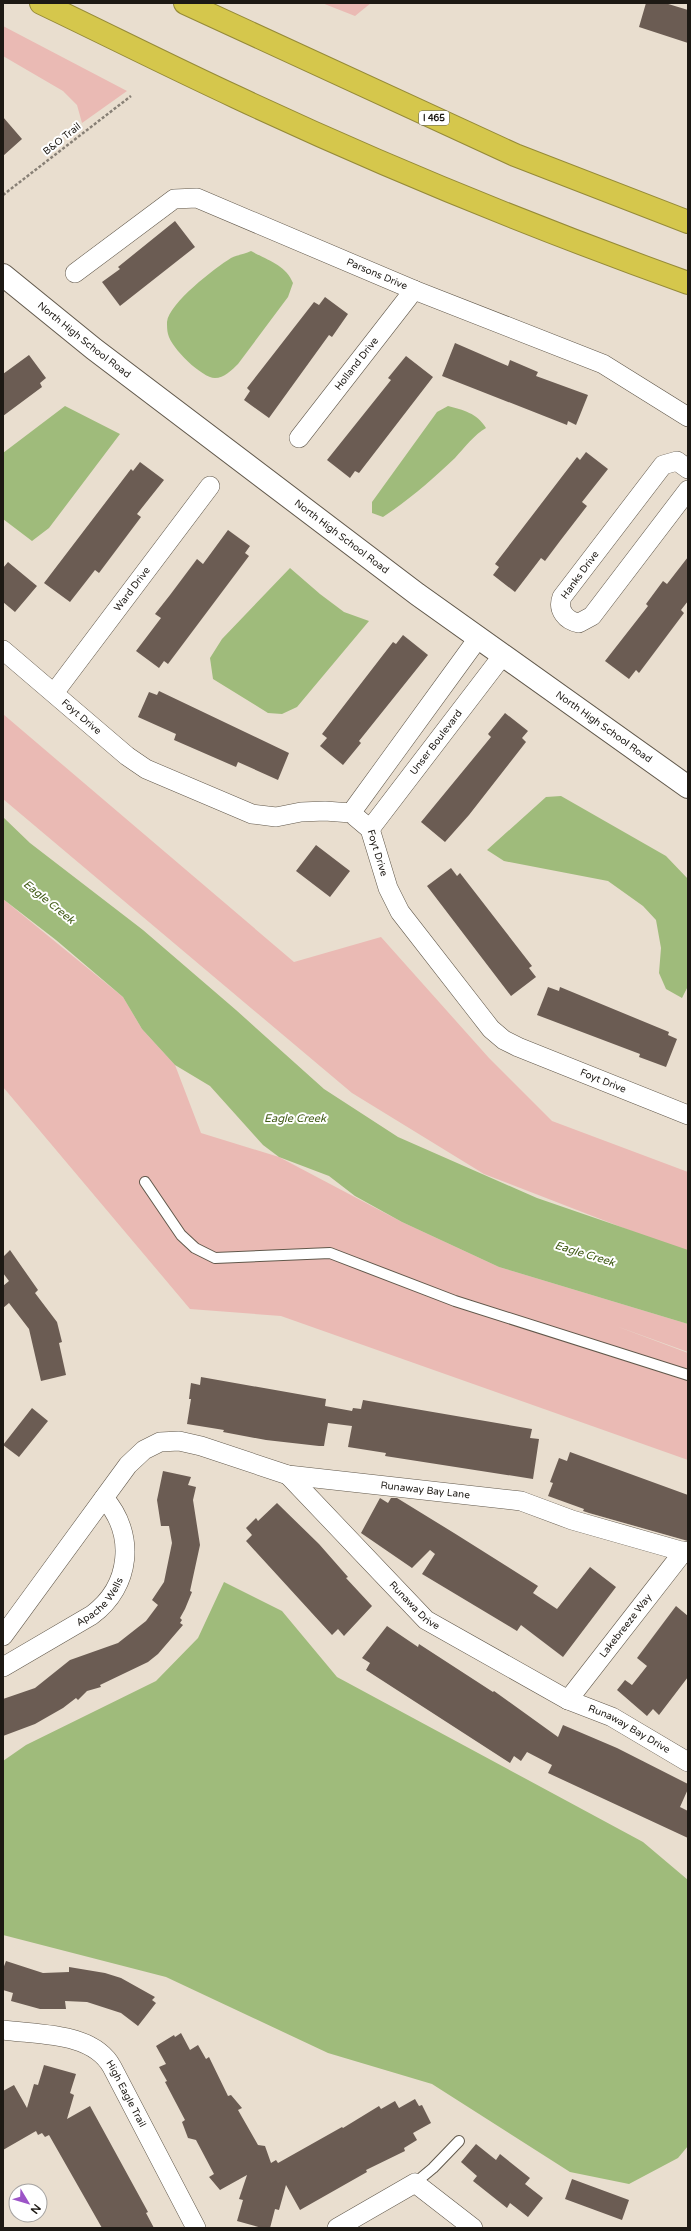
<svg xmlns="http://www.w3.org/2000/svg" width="691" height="2231" viewBox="0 0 691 2231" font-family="'Varela Round',sans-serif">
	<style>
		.green { fill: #eabab4 }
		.water { fill: #9fbb7b }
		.building { fill: #6b5c53 }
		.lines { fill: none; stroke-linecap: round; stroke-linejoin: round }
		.service-casing { stroke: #61584b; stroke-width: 12 }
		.minor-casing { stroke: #61584b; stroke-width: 20 }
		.tertiary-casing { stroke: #61584b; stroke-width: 24 }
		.motorway-casing { stroke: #958a38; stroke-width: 24 }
		.path { stroke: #888076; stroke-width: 2.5; stroke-dasharray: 3 2; stroke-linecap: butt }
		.service { stroke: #fff; stroke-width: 10 }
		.minor { stroke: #fff; stroke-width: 19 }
		.tertiary { stroke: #fff; stroke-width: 22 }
		.motorway { stroke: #d5c74c; stroke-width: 22 }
		.labels { text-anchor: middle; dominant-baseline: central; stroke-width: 4; stroke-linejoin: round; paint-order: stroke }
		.shield { fill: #fff; stroke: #615e5a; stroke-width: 1 }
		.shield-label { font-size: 9px; font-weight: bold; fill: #1d1914 }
		.street-label { font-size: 10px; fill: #1d1914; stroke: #fff }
		.water-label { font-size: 11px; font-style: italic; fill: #415b16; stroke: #fff }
	</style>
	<rect width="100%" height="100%" fill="#e9decf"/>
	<path class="green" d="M322 3H371L355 16Z
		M3 26 127 91 82 123 77 105 63 91 3 56Z
		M3 714 294 962 381 937 489 1058 552 1121 688 1172V1253L484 1174 352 1093 3 799Z
		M3 899 123 997 142 1029 175 1065 201 1133 279 1157 402 1222 499 1267 688 1324V1352L616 1326 688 1353V1460L281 1316 190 1309 3 1087Z"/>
	<path class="water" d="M251 251C267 260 286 265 293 283L288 297 238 364C232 370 224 378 215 378 202 378 171 348 168 334 167 331 167 325 167 322 169 303 215 268 231 258 237 255 245 254 251 251Z
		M65 406 120 434 49 528 32 541 3 519V453Z
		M448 406C463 410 477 413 486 428 474 435 465 447 455 458 433 479 409 500 383 517L372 513V502L437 412Z
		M290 568 320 594 344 612 369 621 297 707 282 714 268 713 213 679 210 658 222 639Z
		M561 796 666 856 688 879V986L682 998 666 989 659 973 661 948 656 920 643 906 608 881 504 861 487 850 546 797Z
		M3 817 30 843 143 930 236 1010 324 1089 398 1137 537 1198 688 1250V1324L499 1267 402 1222 355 1196 329 1176 279 1157 263 1145 210 1086 175 1065 142 1029 123 997 56 940 3 899Z
		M224 1582 282 1611 337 1677 643 1842 688 1880V2146L678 2158 629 2184 570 2172 432 2084 328 2053 166 1977 3 1935V1761L26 1745 156 1681 198 1638Z"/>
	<path class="building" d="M646 3H665L688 10V43L639 27Z
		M3 117 22 139 3 156Z
		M175 221 195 247 120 306 102 282 120 269 118 267Z
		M325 297 348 314 332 337 329 335 269 418 244 400 250 391 247 388 314 302 319 305Z
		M455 343 508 366 510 360 538 372 536 376 588 395 576 425 568 421 567 425 442 376Z
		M29 355 46 378 40 383 42 387 3 416V374Z
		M406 356 433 377 359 473 355 471 350 478 327 460 391 380 388 378Z
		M586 452 608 469 582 502 587 506 560 541 545 561 541 558 515 592 493 575 499 567 495 564 577 457 580 460Z
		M140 462 164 480 137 514 141 517 99 573 95 570 70 602 44 583 131 469 133 471Z
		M228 530 250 546 245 553 249 556 168 664 164 661 159 668 136 651 161 618 155 614 170 595 197 559 203 564Z
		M688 557V601L681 610 684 613 639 673 636 670 629 679 605 661 648 606 646 604 663 581 667 584Z
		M8 562 37 586 15 612 3 602V568Z
		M403 635 428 655 359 741 361 743 343 765 320 746 327 738 322 734 393 642 396 644Z
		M159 691 289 753 278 780 238 762 236 767 174 740 176 734 138 717 149 692 157 695Z
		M505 713 528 731 522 738 526 742 469 815 445 842 421 822 491 737 488 734Z
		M316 845 350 871 330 897 296 871Z
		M451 868 457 876 460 873 532 966 529 968 536 977 511 996 427 886Z
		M548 987 559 991 560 987 669 1032 668 1035 677 1039 666 1067 639 1057 640 1054 537 1015Z
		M10 1250 38 1290 35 1293 57 1322 62 1342 59 1343 66 1375 41 1381 29 1329 9 1303 3 1308V1286L9 1281 3 1273V1257Z
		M201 1377 326 1399 325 1406 352 1411 353 1408 361 1409 363 1400 532 1429 530 1438 539 1439 533 1479 385 1456 386 1453 348 1447 352 1426 328 1423 324 1446H319L266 1440 223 1432 224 1430 187 1424 191 1399H189L191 1383 200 1385Z
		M32 1408 48 1421 19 1457 3 1445Z
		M570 1452 688 1495V1541L589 1513 583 1511 584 1509 548 1496 553 1483 550 1482 559 1458 567 1461Z
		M163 1471 191 1477 188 1485 196 1487 193 1500 200 1545 190 1591 192 1592 185 1609 180 1618 182 1620 180 1623 183 1625 158 1654 148 1662 100 1685 101 1687 87 1691 78 1700 76 1698 63 1708 35 1724 3 1736V1699L35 1688 70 1660 118 1643 146 1621 158 1605 152 1600 164 1582 172 1543 169 1526H161L157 1500Z
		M380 1498 388 1503 391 1498H397L454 1533 538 1586 533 1593 557 1609 590 1567 616 1587 563 1657 521 1625 517 1631 422 1574 435 1554 430 1550 412 1568 361 1533Z
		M277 1503 319 1544 348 1577 346 1578 372 1606 344 1636 338 1629 332 1635 246 1541 252 1535 246 1528 256 1518 258 1521Z
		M676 1606 688 1616V1677L659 1715 653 1709 647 1716 617 1690 625 1680 632 1685 647 1666 637 1658Z
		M387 1626 418 1647 419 1644 493 1692 494 1691 558 1737 563 1725 617 1748 688 1784V1789L680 1807 688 1811V1838L548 1773 552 1765 527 1752 521 1761 514 1756 510 1763 366 1670 370 1663 362 1658Z
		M6 1961 43 1973 69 1972V1967L105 1973 121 1978 155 1997 152 2000 156 2003 138 2026 121 2013 87 2002 65 2001 66 2009H40L11 2001 13 1993 3 1990V1969Z
		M181 2033 190 2050 198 2045 206 2059 209 2057 228 2096 231 2095 242 2108 238 2110 258 2145 265 2146 271 2163 276 2160 278 2163 342 2127 343 2128 379 2106 381 2109 395 2101 399 2108 415 2099 419 2106 422 2105 431 2123 413 2133 417 2140 404 2148 405 2151 366 2170 367 2172 300 2210 286 2185 279 2210 275 2209 270 2228H262L237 2221 243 2200 239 2199 247 2175 220 2190 209 2177 214 2174 196 2140 188 2138 182 2122 185 2120 165 2082 167 2081 159 2067 166 2064 156 2046 174 2035 175 2037Z
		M44 2065 76 2074 70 2093 74 2095 67 2119 90 2106 148 2212 146 2213 154 2228H102L49 2135 45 2137 42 2133 38 2135 36 2131 3 2150V2091L14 2085 27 2108 34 2084 38 2085Z
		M476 2144 496 2160 500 2154 530 2178 525 2184 543 2198 528 2217 510 2203 507 2208 473 2181 477 2176 461 2162Z
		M572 2179 629 2200 622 2220 565 2199Z"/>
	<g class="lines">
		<g class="service-casing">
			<path id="service" d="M145 1182 181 1235 195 1248 215 1258 330 1253 455 1301 688 1375
				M415 2183 433 2168 459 2141"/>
		</g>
		<g class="minor-casing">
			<g id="minor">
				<path id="s1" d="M75 273 174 199 197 198 414 290 603 364 688 417"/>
				<path id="s2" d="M299 438 414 290"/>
				<path d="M688 469 677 461 663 465 562 597C557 610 566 621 579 623L592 616 688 490"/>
				<path id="s3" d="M3 650 127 756 146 769 252 814 276 817 301 812 325 811 351 813 370 829 388 888 400 912 491 1029 504 1040 518 1047 688 1115"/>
				<path id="s4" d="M54 693 210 486"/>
				<path d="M351 813 479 637"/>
				<path id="s5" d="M370 829 503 655"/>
				<path id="s6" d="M288 1475 426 1620 568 1700 612 1717 688 1762"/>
				<path id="s7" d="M3 1636 128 1465 144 1450 160 1442 179 1441 201 1446 288 1475 521 1501 572 1520 688 1553"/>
				<path id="s8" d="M3 1667 92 1615C131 1586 136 1534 104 1498"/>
				<path id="s9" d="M568 1700 684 1551"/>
				<path id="s10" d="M3 2030C39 2035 93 2032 112 2067L196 2228"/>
				<path d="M337 2228 415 2183 473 2228"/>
			</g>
		</g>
		<g class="tertiary-casing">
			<g id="tertiary">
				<path id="s11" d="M3 275 94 349 417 594 688 787"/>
			</g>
		</g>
		<g class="motorway-casing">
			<path id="motorway" d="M41 3C106 34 171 67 236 97 383 166 535 228 688 283
				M185 3 515 155 688 222"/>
		</g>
		<path class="path" d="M3 195 131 96"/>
		<use href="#service" class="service"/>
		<use href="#minor" class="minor"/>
		<use href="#tertiary" class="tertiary"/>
		<use href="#motorway" class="motorway"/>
	</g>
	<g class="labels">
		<rect class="shield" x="419" y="111" width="30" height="14" rx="3"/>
		<g class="shield-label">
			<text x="434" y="118">I 465</text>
		</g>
		<g class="street-label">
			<text transform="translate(62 139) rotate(-38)">B&amp;O Trail</text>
			<text stroke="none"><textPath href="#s1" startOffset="342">Parsons Drive</textPath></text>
			<text stroke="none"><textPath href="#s11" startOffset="104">North High School Road</textPath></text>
			<text stroke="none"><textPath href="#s2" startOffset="94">Holland Drive</textPath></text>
			<text stroke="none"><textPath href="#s11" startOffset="428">North High School Road</textPath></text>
			<text transform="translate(580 575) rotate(-54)">Hanks Drive</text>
			<text stroke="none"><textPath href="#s4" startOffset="130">Ward Drive</textPath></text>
			<text stroke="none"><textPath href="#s3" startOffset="103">Foyt Drive</textPath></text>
			<text stroke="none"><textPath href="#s11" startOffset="752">North High School Road</textPath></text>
			<text stroke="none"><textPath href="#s5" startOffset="109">Unser Boulevard</textPath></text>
			<text stroke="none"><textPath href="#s3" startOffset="451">Foyt Drive</textPath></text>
			<text stroke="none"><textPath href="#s3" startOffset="787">Foyt Drive</textPath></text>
			<text stroke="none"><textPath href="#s7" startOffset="523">Runaway Bay Lane</textPath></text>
			<text stroke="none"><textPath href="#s8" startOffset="118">Apache Wells</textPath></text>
			<text stroke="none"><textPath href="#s6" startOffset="182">Runawa Drive</textPath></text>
			<text stroke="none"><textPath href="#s9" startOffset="94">Lakebreeze Way</textPath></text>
			<text stroke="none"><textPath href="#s6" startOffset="431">Runaway Bay Drive</textPath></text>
			<text stroke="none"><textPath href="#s10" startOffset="150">High Eagle Trail</textPath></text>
		</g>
		<g class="water-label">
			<text transform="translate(49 902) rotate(39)">Eagle Creek</text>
			<text x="295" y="1118">Eagle Creek</text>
			<text transform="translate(585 1254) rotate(17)">Eagle Creek</text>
		</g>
	</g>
	<rect width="691" height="2231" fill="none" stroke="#1d1914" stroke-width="8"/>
	<g transform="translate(28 2203) rotate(128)"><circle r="19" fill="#ffffff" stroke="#a5a3a1"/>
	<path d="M0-3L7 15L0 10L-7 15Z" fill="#9c54c7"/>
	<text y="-6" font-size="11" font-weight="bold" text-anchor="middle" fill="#1d1914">N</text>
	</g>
</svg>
